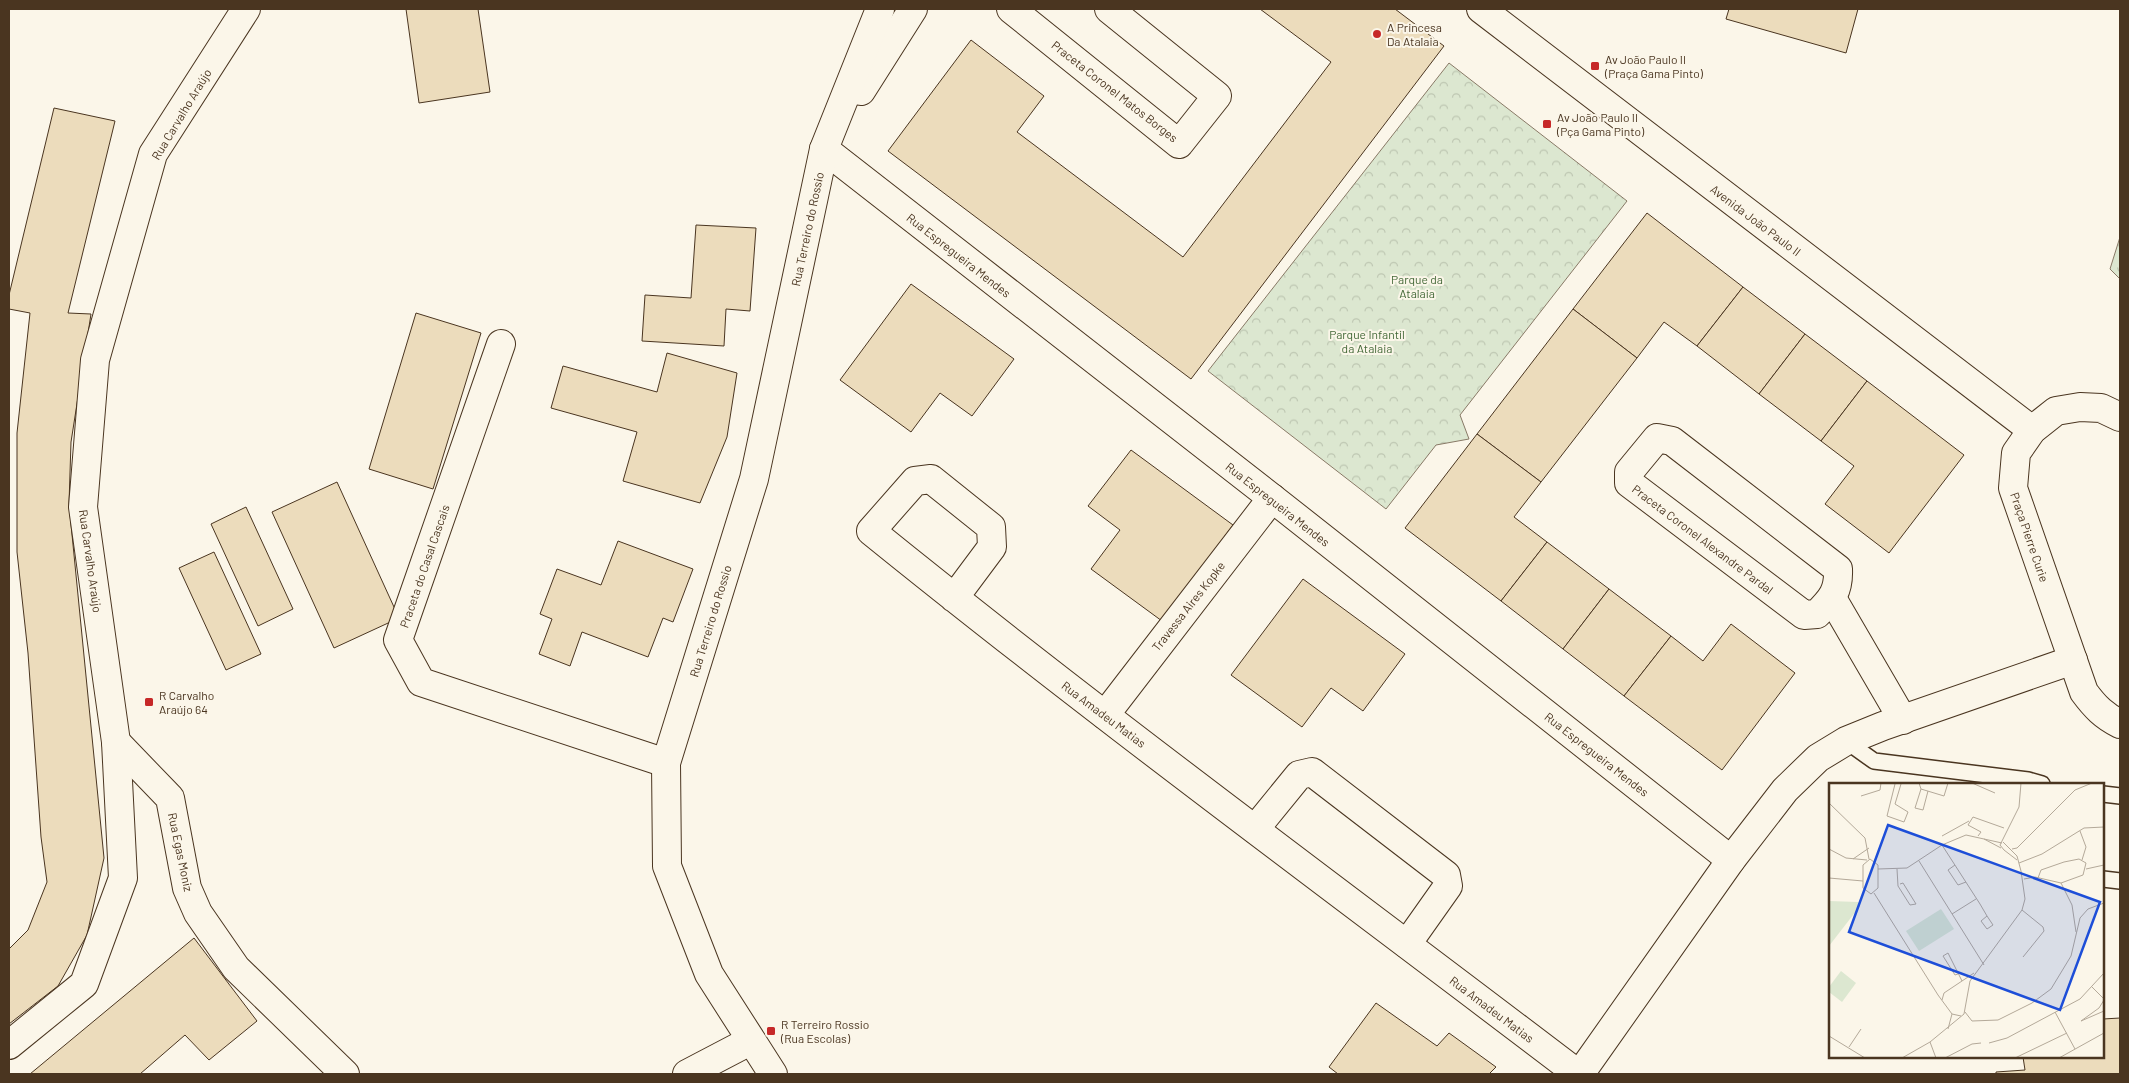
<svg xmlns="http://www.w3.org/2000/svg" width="2129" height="1083" font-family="Barlow,sans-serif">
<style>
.grass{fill:url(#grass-tufts);stroke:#887966}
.forest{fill:url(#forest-crowns);stroke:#887966}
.building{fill:#ecdcbc;stroke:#4a3520}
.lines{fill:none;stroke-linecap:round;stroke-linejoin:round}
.service-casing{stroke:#4a3520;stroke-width:18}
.minor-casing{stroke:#4a3520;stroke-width:30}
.service{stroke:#fbf6e9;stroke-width:15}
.minor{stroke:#fbf6e9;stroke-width:28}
.poi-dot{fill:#c62828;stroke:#fbf6e9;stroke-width:2}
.labels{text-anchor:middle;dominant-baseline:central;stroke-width:4;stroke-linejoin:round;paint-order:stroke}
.poi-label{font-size:12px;fill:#4a3520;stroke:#fbf6e9;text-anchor:start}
.street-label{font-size:12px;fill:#4a3520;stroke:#fbf6e9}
.park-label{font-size:12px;fill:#436837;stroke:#fbf6e9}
.inset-road{fill:none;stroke:#b4a999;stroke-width:1}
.view{fill:#1d4ed8;fill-opacity:0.15;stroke:#1d4ed8;stroke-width:2.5}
.inset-edge{fill:none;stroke:#4a3520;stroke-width:2.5}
</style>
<defs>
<pattern id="grass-tufts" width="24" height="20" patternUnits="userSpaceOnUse" patternTransform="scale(1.25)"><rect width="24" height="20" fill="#dce7d0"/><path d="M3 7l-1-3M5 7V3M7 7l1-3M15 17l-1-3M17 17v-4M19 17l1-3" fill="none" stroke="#bec7b2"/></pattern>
<pattern id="forest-crowns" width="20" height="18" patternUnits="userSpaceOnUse" patternTransform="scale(1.25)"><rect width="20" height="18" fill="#dce7d0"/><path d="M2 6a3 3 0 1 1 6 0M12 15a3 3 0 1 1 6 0" fill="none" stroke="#bec7b2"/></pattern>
</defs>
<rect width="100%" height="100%" fill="#fbf6e9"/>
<polygon class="grass" points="2120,237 2120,279 2110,269"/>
<polygon class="forest" points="1449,63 1627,201 1460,415 1469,439 1436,445 1386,509 1208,371"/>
<g class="building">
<polygon points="406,9 478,9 490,92 419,103"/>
<polygon points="1260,9 1395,9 1444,46 1191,379 888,151 971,40 1044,96 1017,132 1183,257 1331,62"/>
<polygon points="1729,9 1858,9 1846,53 1726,19"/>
<polygon points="54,108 115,121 68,313 91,314 71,442 69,504 104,858 87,935 58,986 9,1024 9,949 28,930 47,882 41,837 28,653 17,552 17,433 30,313 9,309 9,295"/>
<polygon points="1647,213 1743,287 1697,346 1664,322 1637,358 1573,309"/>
<polygon points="696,225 756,228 750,311 726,309 724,346 642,341 645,295 691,298"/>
<polygon points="911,284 1014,359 972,416 940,393 911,432 840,380"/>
<polygon points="1743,287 1805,334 1759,394 1697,346"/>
<polygon points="1573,309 1637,358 1541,482 1477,434"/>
<polygon points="416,313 481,333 433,489 369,469"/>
<polygon points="1805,334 1867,381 1821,441 1759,394"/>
<polygon points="667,353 737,373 727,437 700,503 623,481 637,432 551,408 563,366 657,392"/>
<polygon points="1867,381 1964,455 1889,553 1825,504 1854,466 1821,441"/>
<polygon points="1477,434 1541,482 1514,517 1547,542 1501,601 1405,528"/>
<polygon points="1131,450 1233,525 1162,621 1091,569 1120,530 1088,506"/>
<polygon points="337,482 399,618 334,648 272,512"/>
<polygon points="246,507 293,609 258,626 211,524"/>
<polygon points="618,541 693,569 673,622 663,618 648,657 582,632 570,666 539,654 552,619 540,614 557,569 601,585"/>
<polygon points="1547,542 1609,589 1563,649 1501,601"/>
<polygon points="214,552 261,654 226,670 179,568"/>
<polygon points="1303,579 1405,654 1363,711 1331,688 1302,727 1231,675"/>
<polygon points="1609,589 1671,636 1624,696 1563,649"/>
<polygon points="1731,624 1795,673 1722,770 1624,696 1671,636 1703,661"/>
<polygon points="194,938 257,1021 209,1060 185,1035 140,1074 30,1074"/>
<polygon points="1376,1003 1437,1046 1449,1033 1496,1067 1489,1074 1338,1074 1329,1067"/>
<polygon points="2120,1018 2120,1074 1996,1074 1996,1072 2025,1070 2023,1057 2103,1057 2103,1019"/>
</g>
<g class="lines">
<g class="service-casing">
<g id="service">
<polyline points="1846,741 1874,761 2028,780 2042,784"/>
<polyline points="2103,794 2120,796"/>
<polyline points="2103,879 2120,881"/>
</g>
</g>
<g class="minor-casing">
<g id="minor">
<polyline points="1011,9 1179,144 1217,96 1109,9"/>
<polyline points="1481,9 2032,430"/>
<polyline points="861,91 913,9"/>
<polyline points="824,149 1272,498 1731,860"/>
<polyline points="501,344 398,640 421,682 666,763"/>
<path d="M2120,417L2101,408L2080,407L2056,411L2032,430L2016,453L2013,488L2084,692C2095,707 2104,716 2120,724"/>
<path d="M1657,438L1672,441L1838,569C1839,591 1832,599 1817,614L1804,615L1629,483V472Z"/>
<path d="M954,598L992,547L991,527L931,479L915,481L871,531C1102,718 1342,894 1578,1074"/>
<polyline points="1832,598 1903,720"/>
<polyline points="1105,715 1272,498"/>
<polyline points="116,742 170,798 187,888 198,913 236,968 345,1074"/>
<polyline points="1255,829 1299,775 1312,772 1446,875 1448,886 1407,944"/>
<polyline points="9,1045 84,984 123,878 116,742 83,507 95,360 153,154 246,9"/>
<polyline points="687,1074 750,1041"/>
<polyline points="773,1074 709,974 667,866 666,763 754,479 824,149 880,9"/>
<polyline points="1580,1074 1731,860 1785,790 1818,758 1846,741 1883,726 2073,660"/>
</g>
</g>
<use href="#service" class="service"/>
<use href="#minor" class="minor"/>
</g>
<g class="poi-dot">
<circle cx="1377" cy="34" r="5"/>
<rect x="1590" y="61" width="10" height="10" rx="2.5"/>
<rect x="1542" y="119" width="10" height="10" rx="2.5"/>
<rect x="144" y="697" width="10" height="10" rx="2.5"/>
<rect x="766" y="1026" width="10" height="10" rx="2.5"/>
</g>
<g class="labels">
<g class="poi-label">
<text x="1387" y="27">A Princesa<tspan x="1387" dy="14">Da Atalaia</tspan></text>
<text x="1605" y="59">Av João Paulo II<tspan x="1605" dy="14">(Praça Gama Pinto)</tspan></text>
<text x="1557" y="117">Av João Paulo II<tspan x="1557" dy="14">(Pça Gama Pinto)</tspan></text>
<text x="159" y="695">R Carvalho<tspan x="159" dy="14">Araújo 64</tspan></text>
<text x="781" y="1024">R Terreiro Rossio<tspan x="781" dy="14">(Rua Escolas)</tspan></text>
</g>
<g class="street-label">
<text transform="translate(1115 91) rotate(38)">Praceta Coronel Matos Borges</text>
<text transform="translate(181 114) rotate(-59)">Rua Carvalho Araújo</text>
<text transform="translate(1756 220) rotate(37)">Avenida João Paulo II</text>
<text transform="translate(807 229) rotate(-78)">Rua Terreiro do Rossio</text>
<text transform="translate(959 255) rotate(38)">Rua Espregueira Mendes</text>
<text transform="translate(1278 504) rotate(38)">Rua Espregueira Mendes</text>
<text transform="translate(2030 537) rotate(71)">Praça Pierre Curie</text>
<text transform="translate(1703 539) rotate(37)">Praceta Coronel Alexandre Pardal</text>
<text transform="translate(91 561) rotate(82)">Rua Carvalho Araújo</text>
<text transform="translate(424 566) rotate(-71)">Praceta do Casal Cascais</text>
<text transform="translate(1188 606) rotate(-52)">Travessa Aires Kopke</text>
<text transform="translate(710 621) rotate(-73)">Rua Terreiro do Rossio</text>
<text transform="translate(1104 714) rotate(37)">Rua Amadeu Matias</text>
<text transform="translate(1597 754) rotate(38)">Rua Espregueira Mendes</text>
<text transform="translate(181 852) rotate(78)">Rua Egas Moniz</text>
<text transform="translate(1492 1009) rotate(37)">Rua Amadeu Matias</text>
</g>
<g class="park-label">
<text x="1417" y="279">Parque da<tspan x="1417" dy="14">Atalaia</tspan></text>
<text x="1367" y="334">Parque Infantil<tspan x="1367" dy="14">da Atalaia</tspan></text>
</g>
</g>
<g transform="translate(1829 783)">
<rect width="275" height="275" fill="#fbf6e9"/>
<path d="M0,118L29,119L31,123L0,163Z" fill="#dce7d0"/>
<path d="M112,126L125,146L90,168L77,148Z" fill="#dce7d0"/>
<path d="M12,188L27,200L13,219L0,209V204Z" fill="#dce7d0"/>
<path class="inset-road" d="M59,0H91M90,0L92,6L115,13L119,0M143,0L166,10M66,1L58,33L75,39L79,29L66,21L72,1M92,6L86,25L94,27L99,8M32,13L51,7L52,0M0,20L36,55L40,76M251,48L257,64L253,77M113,53L140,38M149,53L152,49L139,42L144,34L175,45M155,56L172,65M113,62L151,121L158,133L164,142L158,146L152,138L158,133M0,66L17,75L38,77M183,66L188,65L246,7L263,0M175,67L171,62L190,24L192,0M175,67L188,77M24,76L40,65M41,76L49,82V105L42,111L34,105V82ZM90,78L155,182M190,80L213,71L255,45L275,44M126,82L119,87L129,102L137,99M49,86L78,85L113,62L137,52L173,60M68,86L69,103L81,122L87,121L74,100L71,101M257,86L275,82M0,95L34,98M195,96L206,94L232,100L254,92L257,80L250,76L235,79L212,87L209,95M232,100L243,122L247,149M45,110L109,212L123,231L132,233M193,127L214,144L215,148L194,174M123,131L147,116M129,191L126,192L114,173L119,170L133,198M263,204L275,216M113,217L115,210L145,190M275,217L270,225L252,238L275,228M136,229L143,238L169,237L203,220L222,206L242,173L251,135L259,126L275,120M226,229L246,266M119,246L123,231M0,253L36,275M101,259L107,275M160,260L178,255L251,216L275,190M20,264L32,246M73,275L101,259L135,231L141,198L193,127L196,116L192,88L188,73L174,59M116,275L143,261L152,260M186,275L238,250M230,275L275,250"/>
<path class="view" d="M59,42L271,119L231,227L20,149Z"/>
<rect width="275" height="275" class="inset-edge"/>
</g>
<rect width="2129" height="1083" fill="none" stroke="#4a3520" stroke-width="20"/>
</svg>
